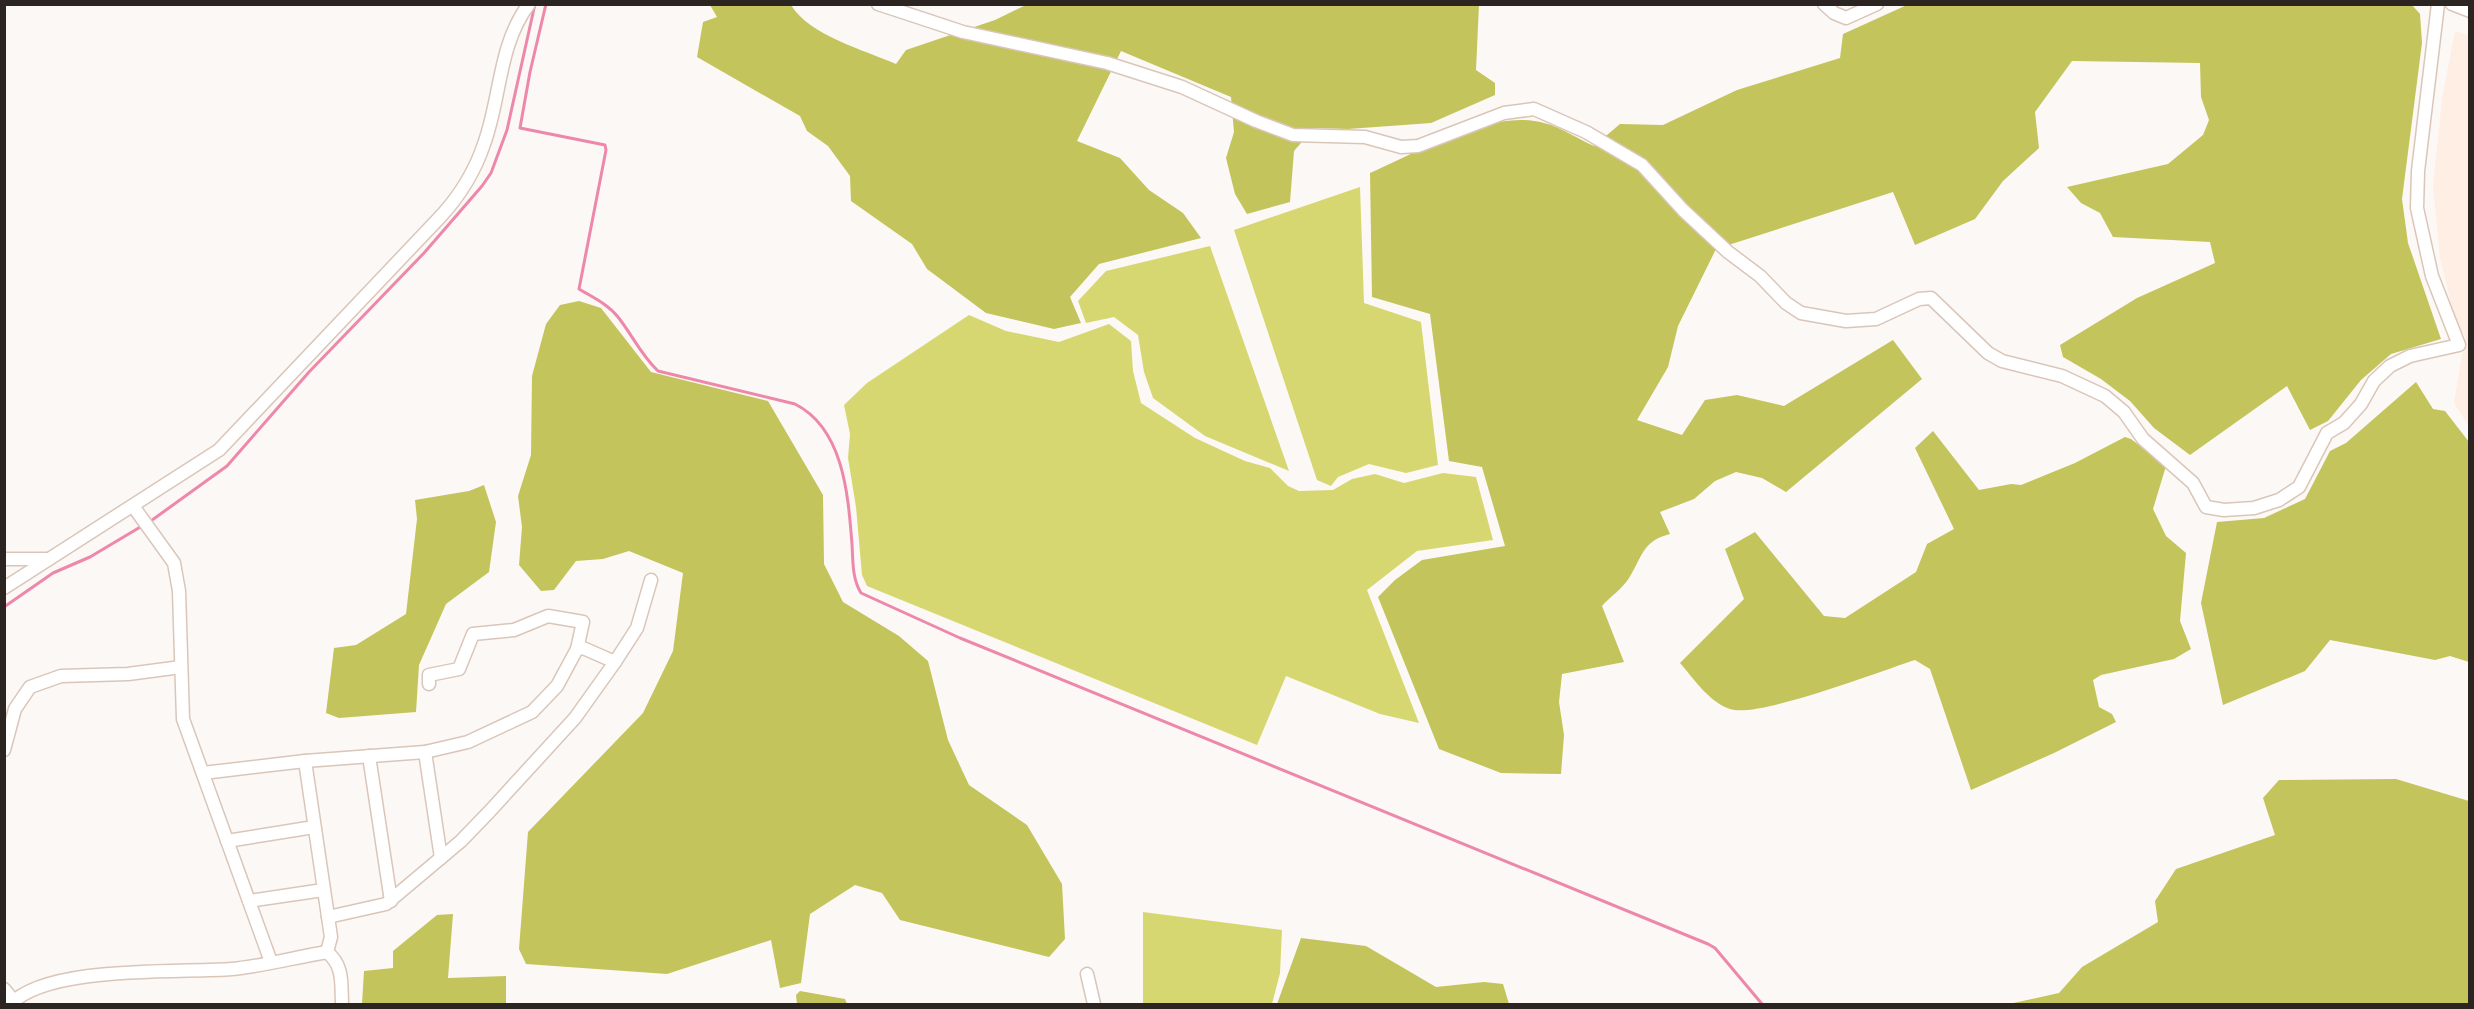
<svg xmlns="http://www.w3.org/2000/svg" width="2474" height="1009" font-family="Manrope,sans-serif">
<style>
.built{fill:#ffeee4}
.green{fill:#d6d771}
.forest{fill:#c3c45b}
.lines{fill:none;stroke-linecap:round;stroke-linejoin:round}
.stream{stroke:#ed88ab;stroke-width:3}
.minor-casing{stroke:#dac6b9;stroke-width:15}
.minor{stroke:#fff;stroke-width:12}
</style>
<rect width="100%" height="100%" fill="#fcf8f6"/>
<polygon class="built" points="2455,31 2470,36 2469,426 2454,403 2465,337 2455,320 2440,258 2433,187 2442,99"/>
<g class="green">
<polygon points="1360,187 1364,303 1421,322 1438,465 1406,473 1369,464 1338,477 1331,486 1317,480 1234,230"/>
<polygon points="1210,246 1289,471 1205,436 1153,398 1144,372 1138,335 1114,317 1086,323 1078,301 1106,271"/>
<polygon points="969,315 1006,331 1059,342 1109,324 1131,341 1133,371 1141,403 1195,438 1245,461 1270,468 1288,486 1299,491 1333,490 1352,479 1375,474 1404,483 1443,473 1476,477 1493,540 1417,551 1367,590 1419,723 1380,714 1286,676 1257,745 867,586 862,575 856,507 848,458 850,434 844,405 867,383"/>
<polygon points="1143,912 1282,930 1280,973 1272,1004 1143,1004"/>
</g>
<g class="forest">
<path d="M1479,4L1476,70L1495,83V95L1431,123L1348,129L1314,128L1294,151L1290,202L1247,214L1235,194L1226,158L1234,132L1231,97L1121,51L1077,141L1120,158L1149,190L1183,213L1201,238L1099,264L1070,297L1081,323L1054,329L986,313L927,269L912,244L851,201L850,176L828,146L807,131L800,116L697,57L703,22L717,17L710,5H791C809,35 864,50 896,64L906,50L995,20L1026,5Z"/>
<path d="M1907,5H2412L2420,14L2422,43L2402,199L2408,243L2441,339L2391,354L2361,380L2328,421L2310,430L2287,386L2190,455L2154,428L2130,401L2101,379L2063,357L2060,345L2137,298L2215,263L2210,242L2113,237L2100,213L2081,203L2067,187L2168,164L2203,135L2209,120L2201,97L2200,63L2072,61L2035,112L2039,148L2003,181L1975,219L1915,245L1893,192L1716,249L1678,326L1668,367L1637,420L1682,435L1705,400L1737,395L1784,406L1893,340L1922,379L1786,492L1762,478L1736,472L1715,481L1694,499L1660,512L1670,534C1642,541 1643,556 1629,578C1623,588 1610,597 1602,606L1624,662L1562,674L1559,702L1564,735L1561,774L1501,773L1439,749L1378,597L1395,580L1422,560L1505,546L1482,467L1449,461L1430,314L1372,297L1370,173C1418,152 1491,108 1544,123C1561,127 1578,139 1594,146L1620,124L1663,125L1737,90L1840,58L1843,34Z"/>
<polygon points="579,301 601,308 651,372 768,401 823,495 824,564 843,602 899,636 928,661 948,740 969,785 1027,825 1062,884 1065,939 1049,957 900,920 882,893 855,885 810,914 801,983 780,988 771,940 667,974 526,964 519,949 528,832 643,713 673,651 683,573 629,551 603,559 576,561 554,590 541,591 519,565 522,527 518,496 531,455 532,376 546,324 560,305"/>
<polygon points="2416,382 2433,409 2445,411 2469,442 2469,662 2450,656 2435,660 2330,640 2305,671 2223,705 2201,603 2217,522 2264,518 2305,499 2330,451 2346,443"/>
<path d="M1933,431L1979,490L2011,484L2021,485L2075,463L2125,437L2131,439L2166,466L2153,509L2166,536L2186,553L2180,621L2191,649L2174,659L2101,675L2093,680L2099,707L2112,714L2116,722L2054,753L1971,790L1930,669L1915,660C1881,671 1756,719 1730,709C1709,702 1694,679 1680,663L1744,599L1725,549L1755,532L1824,616L1845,618L1916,572L1927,544L1954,529L1915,448Z"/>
<polygon points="484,485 496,522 489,572 446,604 419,665 416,712 339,718 326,713 334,648 356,645 406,614 417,519 415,500 469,491"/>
<polygon points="2396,779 2469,801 2469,1004 2009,1004 2059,993 2082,967 2158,922 2155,901 2176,869 2275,835 2263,798 2279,780"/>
<polygon points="453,914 448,978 506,976 506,1004 362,1004 364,971 393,968 393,951 437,915"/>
<polygon points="1301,938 1366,946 1436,987 1484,982 1503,984 1509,1004 1277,1004"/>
<polygon points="800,991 845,999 847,1004 797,1004 796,995"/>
</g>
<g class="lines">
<g class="stream">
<path d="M546,4L530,72L520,128L605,145L606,150L579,289C592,297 608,304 618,317C633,336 641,355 658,371L795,404C844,429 848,495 852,544C853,560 852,579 861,593L960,638L1708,944L1715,948L1762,1004"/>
<polyline points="148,523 227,466 309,372 424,253 482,186 491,173 507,130 535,4"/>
<polyline points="4,607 53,573 90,557 142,526"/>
</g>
<g class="minor-casing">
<g id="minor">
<polyline points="878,4 963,32 1107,63 1182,87 1256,121 1293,135 1365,137 1401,147 1418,146 1504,113 1534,109 1586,132 1642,165 1683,210 1728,252 1760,276 1786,303 1801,313 1846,321 1876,319 1919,299 1931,298 1988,353 2002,361 2062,376 2105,396 2124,412 2143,439 2193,483 2206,507 2224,510 2254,508 2279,500 2299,487 2327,433 2344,423 2361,404 2374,381 2390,366 2410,356 2459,345 2432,276 2417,208 2418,171 2438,4"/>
<polyline points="1824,4 1834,13 1846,18 1877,4"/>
<polyline points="2452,4 2470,11"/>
<polyline points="133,506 174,563 179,591 183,719 271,962"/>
<polyline points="4,559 49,559"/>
<path d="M4,588L219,450L442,215C460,195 475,171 484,144C501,98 498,45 529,4"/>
<polyline points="429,684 429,675 459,669 473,634 514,630 548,616 583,622 577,649"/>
<polyline points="4,750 15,709 30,687 61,676 128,674 181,667"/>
<polyline points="425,752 441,858"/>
<polyline points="369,756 391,901"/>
<polyline points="305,761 331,937 327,952"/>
<polyline points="203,773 305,761 425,752 468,742 532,712 557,686 577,649 583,648 615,662"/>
<polyline points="227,841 314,827"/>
<polyline points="249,901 323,890"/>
<polyline points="328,917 386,904 461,841 489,812 575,718 615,662 637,628 651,580"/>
<path d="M327,952C344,966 341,983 342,1004"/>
<polyline points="1087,974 1094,1004"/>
<polyline points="4,989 14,1001"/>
<path d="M11,1004C48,965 179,973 232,969C264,966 296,957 327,952"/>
</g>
</g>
<use href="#minor" class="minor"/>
</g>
<rect width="2474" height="1009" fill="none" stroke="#2c2420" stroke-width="12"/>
</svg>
